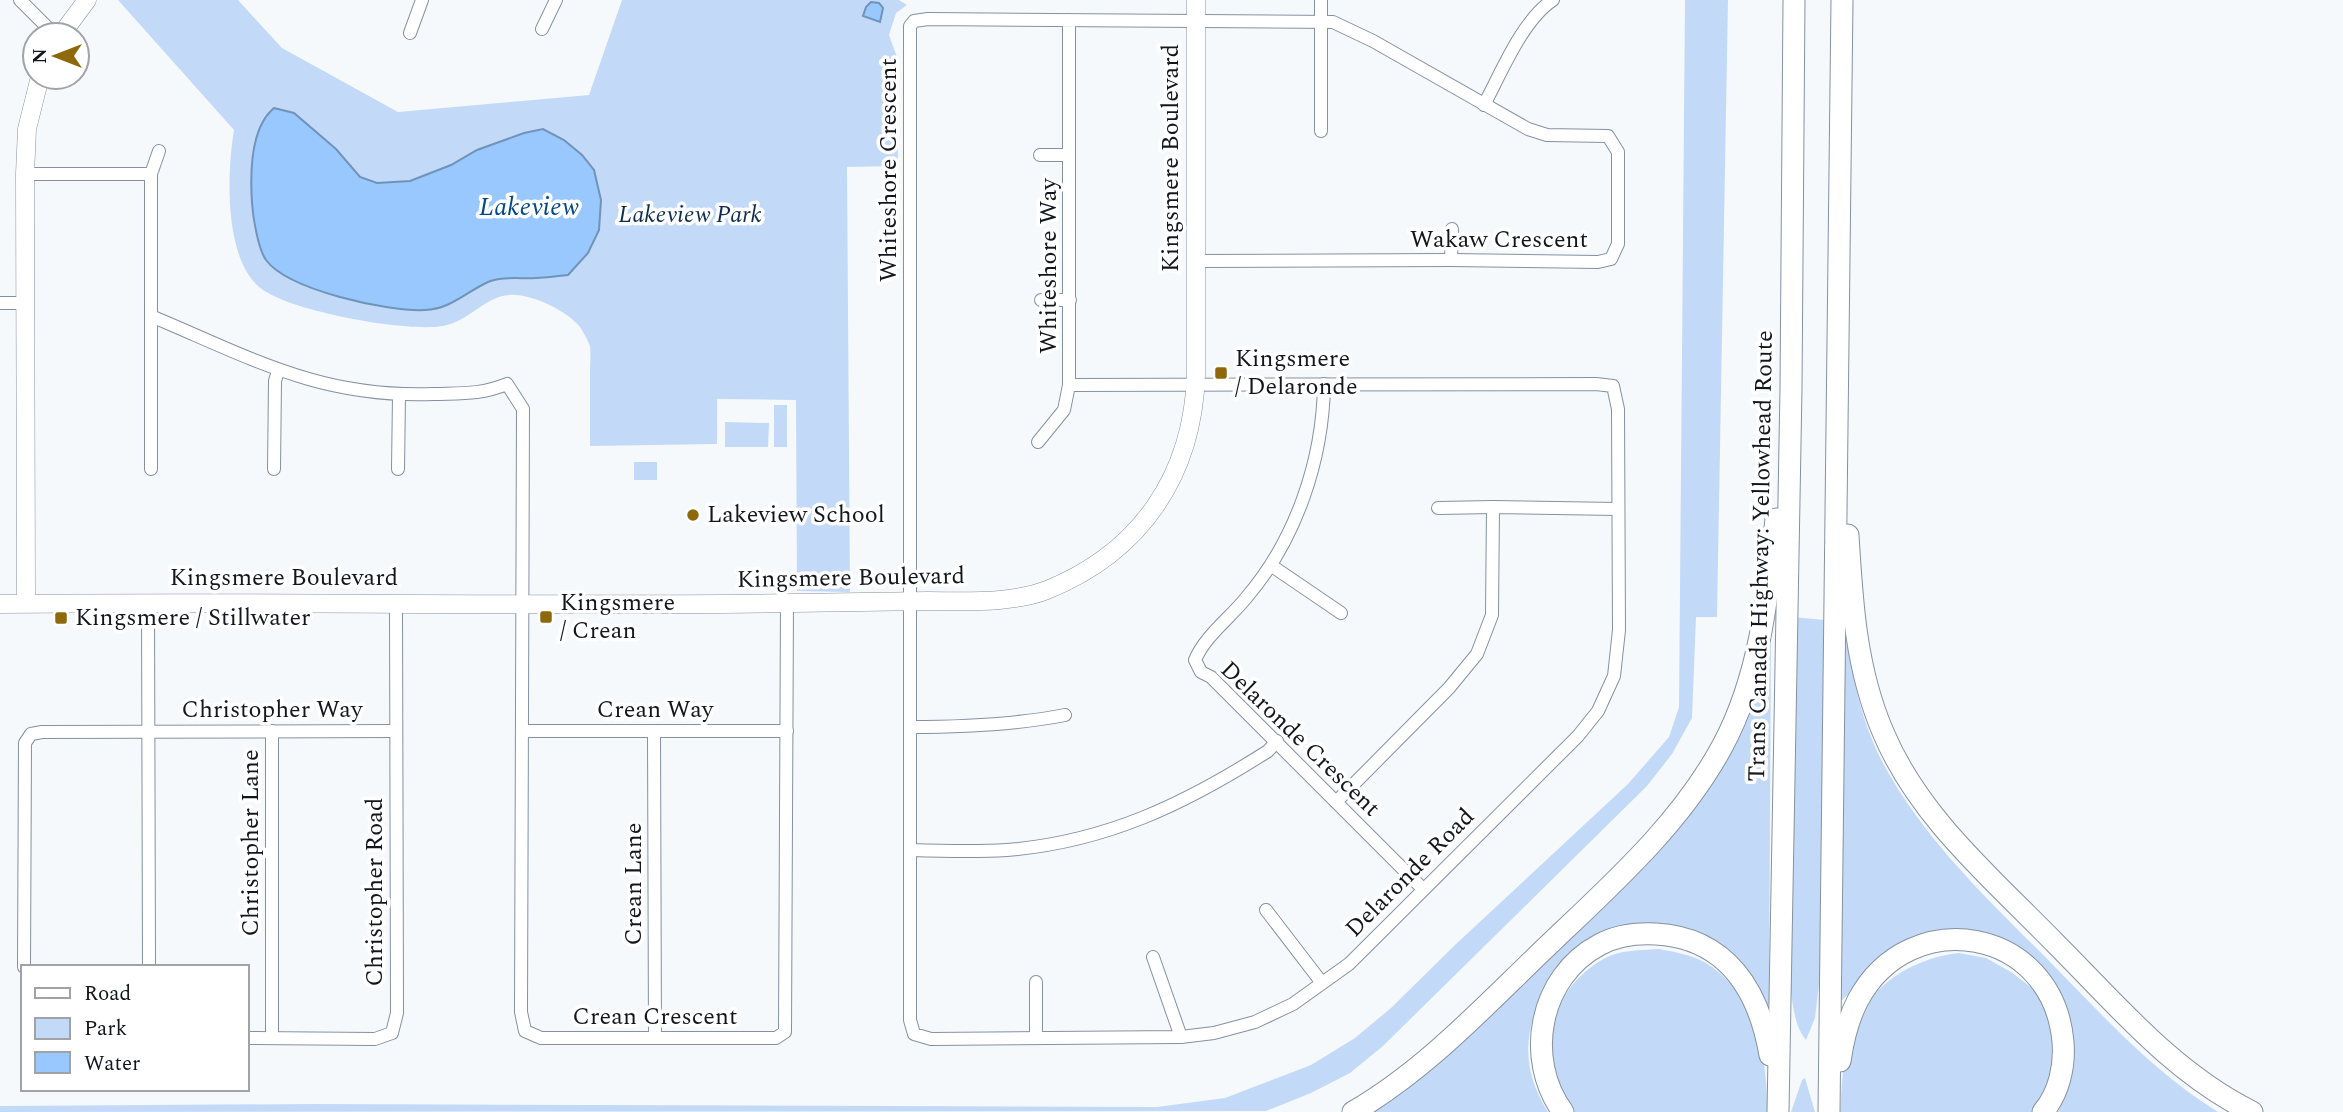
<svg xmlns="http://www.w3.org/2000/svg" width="2343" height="1112" font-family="Spectral,serif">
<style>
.green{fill:#c2daf7}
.water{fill:#99c8fe;stroke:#7093ba;stroke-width:2}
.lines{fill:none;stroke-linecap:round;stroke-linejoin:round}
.street-casing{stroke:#8591a0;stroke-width:14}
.secondary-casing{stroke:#8591a0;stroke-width:19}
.highway-casing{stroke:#8591a0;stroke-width:23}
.street{stroke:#fff;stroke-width:12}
.secondary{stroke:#fff;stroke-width:18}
.highway{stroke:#fff;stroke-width:21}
.poi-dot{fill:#8d690b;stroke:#fff;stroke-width:2.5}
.labels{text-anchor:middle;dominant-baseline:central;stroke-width:7;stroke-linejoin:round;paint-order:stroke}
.street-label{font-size:24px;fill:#12171d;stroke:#fff}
.park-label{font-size:24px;font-style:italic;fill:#0e2e50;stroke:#fff}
.poi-label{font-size:24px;fill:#12171d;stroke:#fff;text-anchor:start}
.water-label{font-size:26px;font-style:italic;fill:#034888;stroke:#fff}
</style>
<rect width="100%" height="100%" fill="#f6f9fc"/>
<g class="green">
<path d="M118,0H238L282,48L398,112L589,95L622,0H899L907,5L896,13L889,35L897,57L898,166L847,167L850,592L797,591L796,400L717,399V444L590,446C590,422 590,397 590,372C590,364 591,353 590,346C588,341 583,331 580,327C565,309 522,288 499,297C479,304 465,322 443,326C420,330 372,323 348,318C324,313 284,304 263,290C223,262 227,172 234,130Z"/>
<polygon points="1685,0 1728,0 1717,617 1696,617 1692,718 1672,754 1647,786 1383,1046 1350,1073 1311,1093 1266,1111 0,1112 0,1106 314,1104 1157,1107 1225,1098 1311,1065 1355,1038 1391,1008 1456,944 1628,784 1669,737 1679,707"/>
<rect x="774" y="405" width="13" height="42"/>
<polygon points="725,422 769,423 768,447 725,447"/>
<rect x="634" y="462" width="23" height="18"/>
<path d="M1793,617L1825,620L1820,976L1815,1018L1806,1040C1794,1026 1793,1004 1790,986Z"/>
<path d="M1771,626L1769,1004H1765L1696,934C1667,938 1639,942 1610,947C1599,948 1584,948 1573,952C1562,956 1551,974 1546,985C1524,1031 1520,1067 1548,1112H1370L1673,829Z"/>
<path d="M1847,633C1852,678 1862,724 1884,765C1927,844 1993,904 2055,967C2106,1019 2156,1074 2218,1112H2058C2074,1081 2083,1027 2059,996C2046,979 2016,956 1999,941L1886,958L1838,1004L1843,695Z"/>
<path d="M1659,949C1675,952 1692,955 1706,963C1756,993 1768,1059 1767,1112H1571C1565,1102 1555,1090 1552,1080C1550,1069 1547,1036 1550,1026C1558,997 1584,966 1612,955C1627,950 1643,950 1659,949Z"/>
<path d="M1959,953L1986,958L2011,972L2032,988L2047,1008L2054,1032L2053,1081L2035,1112H1840C1842,1087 1842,1061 1850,1037C1865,988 1911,958 1959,953Z"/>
<polygon points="1805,1078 1815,1112 1791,1112 1802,1080"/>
</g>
<g class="water">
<polygon points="871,2 879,3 883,8 880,22 863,16 866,7"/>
<path d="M274,108L294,113L336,149L360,177L377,183L410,181L451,165L477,150L524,133L543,129L564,140L582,155L594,170L601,200L599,230L588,253L568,275C557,276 546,278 536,278C521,279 502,276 488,282C466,292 451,309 425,310C388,312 288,290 266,260C258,249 253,217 252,203C250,173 250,128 274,108Z"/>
</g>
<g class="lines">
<g class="street-casing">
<g id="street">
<polyline points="20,0 55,35"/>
<polyline points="1069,20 1069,385 1596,384 1613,386 1618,409 1619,630 1614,676 1598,711 1578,736 1349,964 1293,1004 1255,1022 1214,1033 1181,1037 931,1039 914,1034 910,1020 910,26 914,21 928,19 1333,22 1373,41 1528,129 1547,135 1608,136 1618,152 1618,244 1611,259 1598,262 1451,260 1196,261"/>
<polyline points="542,29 556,0"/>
<polyline points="410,33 422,0"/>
<path d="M1484,105C1501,73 1523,19 1553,0"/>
<polyline points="1321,131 1321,0"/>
<polyline points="1040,155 1069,155"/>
<path d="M25,174H151V316C251,358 320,398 433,394C461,393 480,395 507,384L523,409L521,1012L525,1031L541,1038H776L785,1032L787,603"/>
<polyline points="151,174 159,151"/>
<polyline points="1451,260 1452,229"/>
<polyline points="1041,300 1070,300"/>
<polyline points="0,303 24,303"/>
<path d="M1324,384C1323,460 1296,540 1246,598C1230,618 1205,636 1195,660L1201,672L1211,677L1423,889"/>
<polyline points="1038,442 1064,410 1069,385"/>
<polyline points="151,469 151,316"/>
<polyline points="274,469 275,381 278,371"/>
<polyline points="398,469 399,395"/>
<polyline points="1438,508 1493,507"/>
<polyline points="1272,566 1341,613"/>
<polyline points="148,603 149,967"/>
<path d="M910,727C963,727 1014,725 1065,715"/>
<polyline points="522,731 787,731"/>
<polyline points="654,731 655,1037"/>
<polyline points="1336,802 1449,688 1477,654 1492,615 1493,507 1617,509"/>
<path d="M911,850C942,851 975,852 1007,850C1106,842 1185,804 1268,751L1277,741"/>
<polyline points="1266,910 1322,983"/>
<polyline points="1153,957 1181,1037"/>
<polyline points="24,967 25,743 31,734 42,732 395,731"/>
<polyline points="1036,982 1036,1038"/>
<polyline points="247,1038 375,1039 392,1033 397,1013 396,603"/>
<polyline points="272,1038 272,731"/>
</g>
</g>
<g class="secondary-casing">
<g id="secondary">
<polyline points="61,35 87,0"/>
<polyline points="26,603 25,174 27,129 40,77"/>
<path d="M0,604C265,601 530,607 794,603C839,602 883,602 928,601C967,601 1010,604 1047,590C1141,552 1193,475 1196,374V0"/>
</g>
</g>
<g class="highway-casing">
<g id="highway">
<path d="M1848,535C1852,603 1856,669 1883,732C1919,818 1993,879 2056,944C2117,1005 2173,1073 2252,1112"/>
<path d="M1840,1061C1843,1040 1848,1019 1858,1000C1910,903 2053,927 2063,1042C2065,1066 2059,1093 2043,1112"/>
<path d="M1353,1112C1422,1072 1478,1013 1535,958C1602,893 1678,829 1723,745C1760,676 1768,595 1776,519"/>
<path d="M1563,1112C1524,1059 1539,977 1599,945C1617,935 1636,933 1656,934C1727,938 1759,991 1770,1055"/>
<polyline points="1778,1112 1791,388 1794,0"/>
<polyline points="1829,1112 1842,0"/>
</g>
</g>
<use href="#street" class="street"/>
<use href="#secondary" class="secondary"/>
<use href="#highway" class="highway"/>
</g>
<g class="poi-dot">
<rect x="1214" y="366" width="14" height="14" rx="3.5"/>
<circle cx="693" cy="515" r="7"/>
<rect x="539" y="610" width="14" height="14" rx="3.5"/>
<rect x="54" y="611" width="14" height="14" rx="3.5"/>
</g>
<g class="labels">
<g class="street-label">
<text transform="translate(1171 158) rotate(-90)">Kingsmere Boulevard</text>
<text transform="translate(889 170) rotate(-90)">Whiteshore Crescent</text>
<text x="1499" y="240">Wakaw Crescent</text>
<text transform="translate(1049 266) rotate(-90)">Whiteshore Way</text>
<text transform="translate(1761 556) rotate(-89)">Trans Canada Highway: Yellowhead Route</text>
<text x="284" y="578">Kingsmere Boulevard</text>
<text transform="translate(851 578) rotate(-1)">Kingsmere Boulevard</text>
<text x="272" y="710">Christopher Way</text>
<text x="655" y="710">Crean Way</text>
<text transform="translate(1300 739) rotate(44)">Delaronde Crescent</text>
<text transform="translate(251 843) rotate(-90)">Christopher Lane</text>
<text transform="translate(1410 873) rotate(-45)">Delaronde Road</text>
<text transform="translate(634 884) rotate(-90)">Crean Lane</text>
<text transform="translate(375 892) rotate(-90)">Christopher Road</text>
<text x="655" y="1017">Crean Crescent</text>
</g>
<g class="park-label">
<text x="690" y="215">Lakeview Park</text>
</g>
<g class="poi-label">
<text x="1235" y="359">Kingsmere<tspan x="1235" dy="28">/ Delaronde</tspan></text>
<text x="707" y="515">Lakeview School</text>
<text x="560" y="603">Kingsmere<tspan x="560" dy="28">/ Crean</tspan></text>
<text x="75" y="618">Kingsmere / Stillwater</text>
</g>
<g class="water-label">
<text x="529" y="207">Lakeview</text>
</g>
</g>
<rect x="21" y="965" width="228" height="126" fill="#ffffff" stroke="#a0a2a5" stroke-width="2"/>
<rect x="35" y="988" width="35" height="10" fill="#ffffff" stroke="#a0a2a5" stroke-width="2"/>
<text x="84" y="1000" font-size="21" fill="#12171d">Road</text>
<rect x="35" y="1018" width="35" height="21" fill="#c2daf7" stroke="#a0a2a5" stroke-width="2"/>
<text x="84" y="1035" font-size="21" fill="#12171d">Park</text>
<rect x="35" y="1052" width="35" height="21" fill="#99c8fe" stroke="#a0a2a5" stroke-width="2"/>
<text x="84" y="1070" font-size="21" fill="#12171d">Water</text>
<g transform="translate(56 56) rotate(270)"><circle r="33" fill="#ffffff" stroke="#a0a2a5" stroke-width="2"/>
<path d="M0-5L12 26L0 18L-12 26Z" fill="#8d690b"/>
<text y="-10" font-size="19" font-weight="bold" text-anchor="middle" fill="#12171d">N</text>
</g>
</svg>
